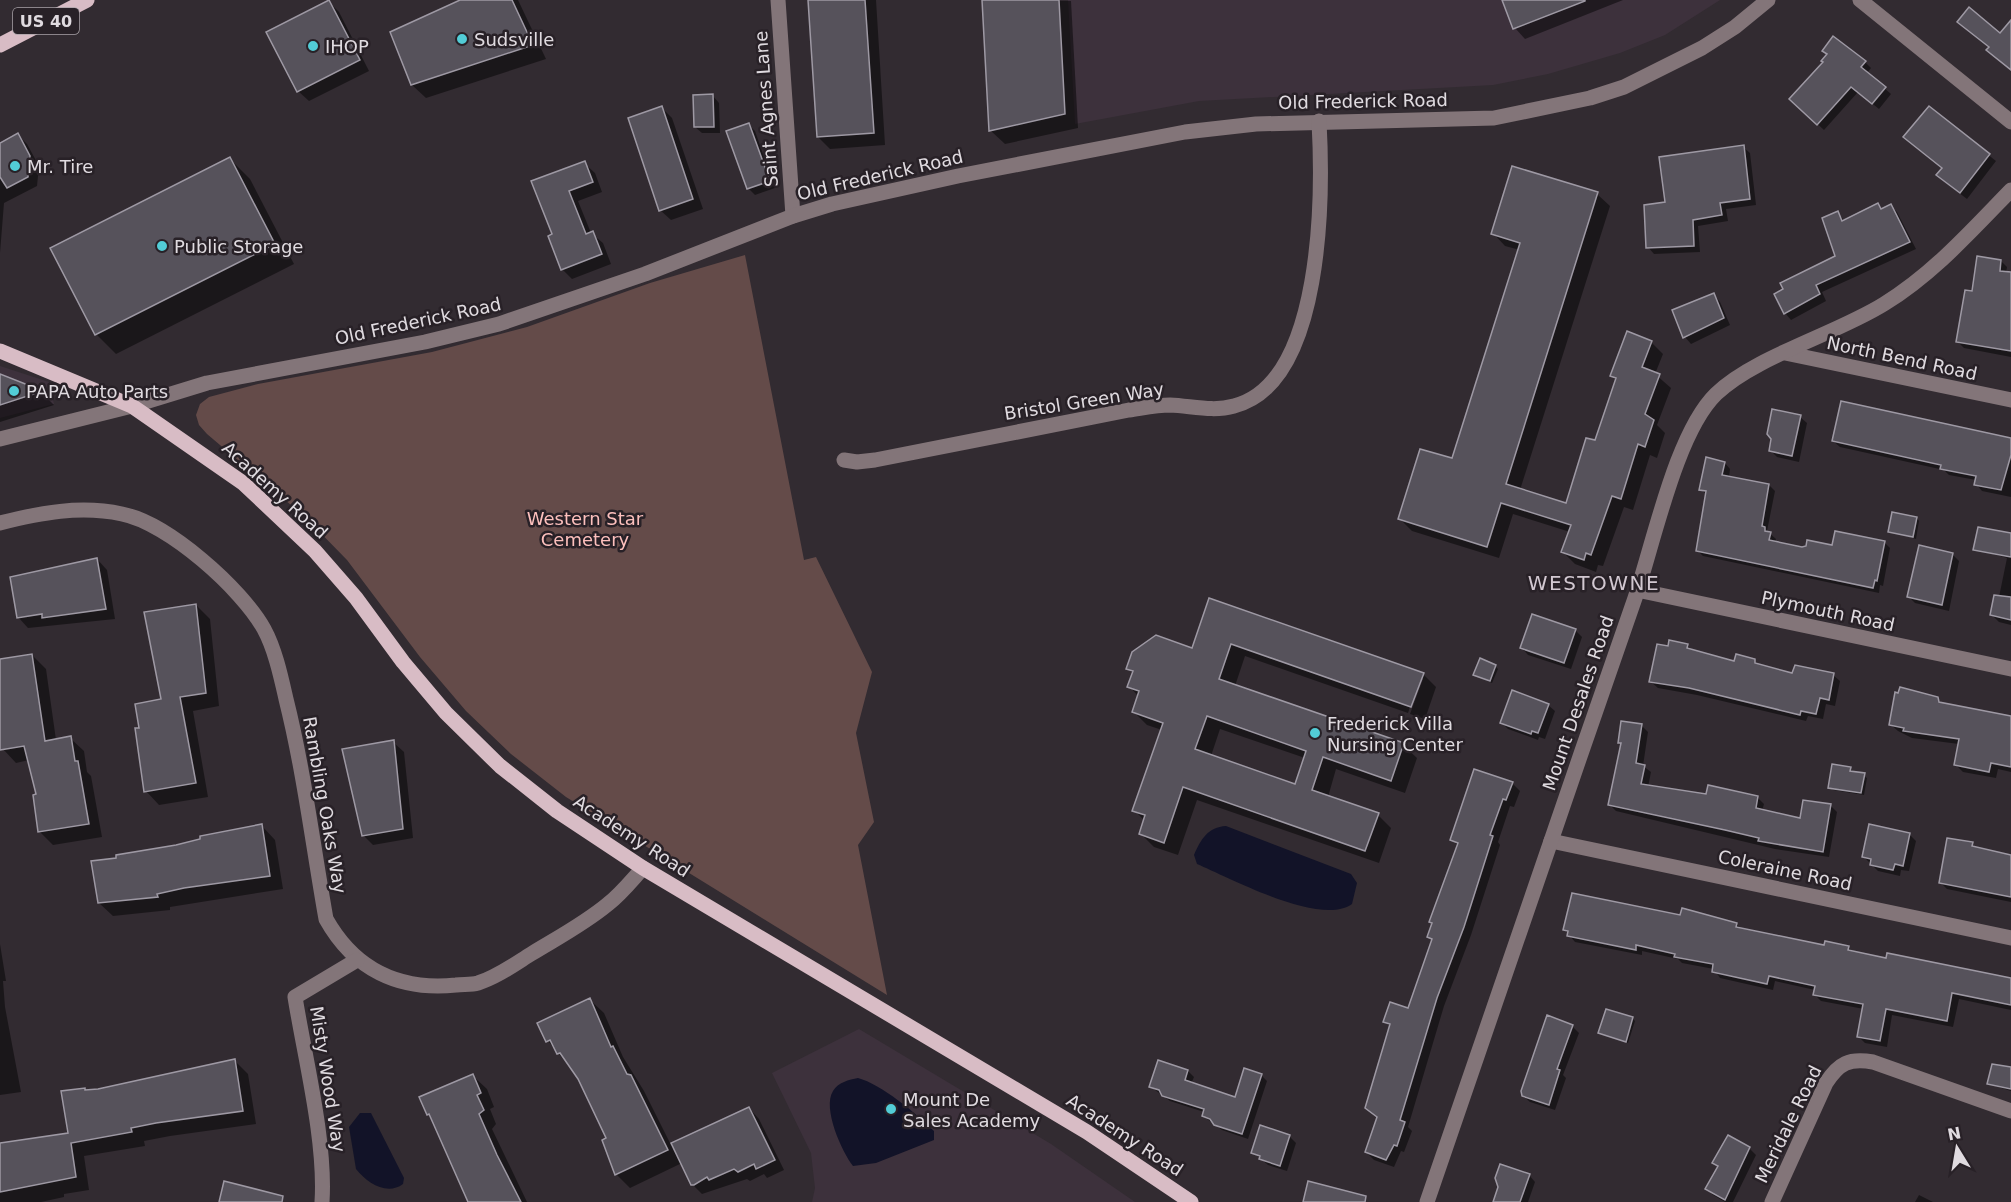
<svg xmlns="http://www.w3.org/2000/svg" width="2011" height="1202" font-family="'DejaVu Sans',sans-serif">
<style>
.built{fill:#3d313c}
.green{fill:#644b49}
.water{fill:#121328}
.shadow{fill:#0007;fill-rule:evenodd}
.building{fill:#56525b;stroke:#9e99a4;stroke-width:1.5;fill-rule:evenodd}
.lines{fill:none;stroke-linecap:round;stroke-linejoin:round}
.minor{stroke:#837579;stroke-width:15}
.major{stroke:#d8bcc5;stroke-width:15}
.poi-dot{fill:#52ccd6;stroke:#282127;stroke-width:2}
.labels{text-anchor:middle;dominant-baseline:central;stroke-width:5;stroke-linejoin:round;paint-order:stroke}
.shield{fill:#282127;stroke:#a9a3a8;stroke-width:1.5}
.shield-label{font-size:16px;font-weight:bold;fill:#e0dbe0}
.poi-label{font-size:18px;fill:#e0dbe0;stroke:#282127;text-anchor:start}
.street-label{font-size:18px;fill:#e0dbe0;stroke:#282127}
.park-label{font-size:18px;fill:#fdc0bd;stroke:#282127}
.neighbourhood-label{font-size:20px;letter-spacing:1.5px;fill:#d2c8d1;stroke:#282127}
</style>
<rect width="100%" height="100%" fill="#322b31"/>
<g class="built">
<polygon points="1068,0 1720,0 1665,35 1620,53 1548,74 1493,85 1199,101 1075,124"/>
<polygon points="0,366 49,382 54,404 0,418"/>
<polygon points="859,1029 1051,1144 1135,1202 812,1202 815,1188 811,1153 772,1073"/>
</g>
<polygon class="green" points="745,255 804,560 816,557 872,672 856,733 874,822 858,845 887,995 566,797 511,754 466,711 420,657 347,560 304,516 207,434 199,425 196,415 200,404 209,397 258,384 432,352 527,327 650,283"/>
<g class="water">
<path d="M1226,826L1351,874L1357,883L1352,904C1321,927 1230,878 1197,864L1194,855C1201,839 1208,827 1226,826Z"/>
<path d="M858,1078C881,1084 917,1114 934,1131V1140L876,1163L853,1166C842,1152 822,1108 833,1091C838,1082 849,1080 858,1078Z"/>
<path d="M360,1113H371L404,1178L403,1184C387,1196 367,1183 356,1169L349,1127Z"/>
</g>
<g class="shadow">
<polygon points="464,0 518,0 546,59 426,98 412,85"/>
<polygon points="809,0 876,0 885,145 830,149 818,137"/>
<polygon points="983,0 1071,1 1078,128 1005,144 991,131"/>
<polygon points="1504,0 1623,0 1525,39 1515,28"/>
<polygon points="329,2 339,12 369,71 309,101 298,91"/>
<polygon points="1865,62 1871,68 1867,73 1891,94 1879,109 1858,92 1824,130 1797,105"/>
<polygon points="713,96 719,103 720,133 702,133 695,127"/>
<polygon points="662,108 672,118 703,209 671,220 660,210"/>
<polygon points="1929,108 1996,161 1967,199 1945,182 1943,169 1905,137"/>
<polygon points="749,125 755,131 775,188 755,195 748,188"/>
<polygon points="18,135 27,144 39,166 37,186 4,203 0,253 0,145"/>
<polygon points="1743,147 1750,153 1756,205 1726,209 1728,221 1698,226 1700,252 1654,254 1648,247 1667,204"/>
<polygon points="230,159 250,179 294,264 116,354 96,334"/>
<polygon points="584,163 595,173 602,192 578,201 591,233 603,243 611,264 572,279 562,269 554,235 533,182"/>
<polygon points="1597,194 1610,206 1520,490 1567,505 1596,442 1616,380 1611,375 1651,342 1663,354 1655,374 1671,388 1657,425 1665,433 1657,458 1650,455 1633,510 1624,507 1603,566 1598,565 1596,572 1575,564 1563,552 1570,532 1513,514 1499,558 1412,531 1400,519 1453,460 1520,250 1505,246 1493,233"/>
<polygon points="1877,205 1882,210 1891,206 1897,212 1916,249 1822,292 1826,301 1791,320 1785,313 1837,256 1837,213 1845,221"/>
<polygon points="2001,261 2007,267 2001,304 2011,305 2011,357 1964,348 1958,342 1973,293"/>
<polygon points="1714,295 1720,302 1730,325 1691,344 1685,337 1674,311"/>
<polygon points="0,375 42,393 54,405 0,422"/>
<polygon points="1800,417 1807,423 1799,462 1777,457 1770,450"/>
<polygon points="2011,439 2011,497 1982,491 1976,484 1976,480 1949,475 1944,470 1840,447 1833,441"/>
<polygon points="1725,463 1730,469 1729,477 1769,485 1775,491 1767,531 1776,539 1775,543 1802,549 1885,543 1890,548 1883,586 1880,585 1879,593 1703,556 1697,550 1707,495 1701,489"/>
<polygon points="1917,518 1919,521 1916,539 1890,531"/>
<polygon points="2011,535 2011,625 1999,622 1992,615 1999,597 2007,558 1975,549"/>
<polygon points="1953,555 1959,561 1949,611 1915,603 1909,597"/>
<polygon points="97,559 107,570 115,619 28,628 18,617"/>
<path d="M1210,600L1423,674L1436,687L1425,719L1410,714L1423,679H1419L1408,713L1245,656L1235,686L1403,745L1417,758L1405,793L1336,769L1328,797L1378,815L1391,828L1379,863L1197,800L1178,855L1154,847L1140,833L1145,821L1134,810L1162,730L1147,725L1134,712L1139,697L1129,686L1133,674L1128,668L1193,650ZM1220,729L1305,758L1295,786L1211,756Z"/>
<polygon points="196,605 210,619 219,706 193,711 208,797 159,805 146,791 141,729 162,700"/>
<polygon points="1575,630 1582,637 1571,669 1528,655 1522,648"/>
<polygon points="1687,645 1693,651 1735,663 1755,661 1760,666 1793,675 1833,675 1840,681 1835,706 1826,704 1823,719 1808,716 1806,721 1697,695 1658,688 1651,682 1669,648"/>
<polygon points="32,655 46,669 56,740 70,738 84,751 87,772 91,776 102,837 53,845 39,831 38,795 29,760 16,763 3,749 0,733 0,661"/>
<polygon points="1495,666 1498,669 1492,683 1475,675"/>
<polygon points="1937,698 1944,705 2011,717 2011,772 1998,769 1996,778 1963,772 1956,765 1959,744 1912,738 1898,731 1890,724"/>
<polygon points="1548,705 1555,711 1545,739 1539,737 1538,740 1508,729 1501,722"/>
<polygon points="1642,726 1648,732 1643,766 1651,772 1648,787 1707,796 1758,798 1764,804 1762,811 1802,820 1830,805 1837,812 1829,857 1775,849 1616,811 1610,805 1622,745 1620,742"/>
<polygon points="393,742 404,752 413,838 373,845 363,835"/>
<polygon points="1850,769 1867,778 1864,795 1833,790 1830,787"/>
<polygon points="1512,783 1520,791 1514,807 1510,806 1498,842 1500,845 1471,935 1444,1006 1408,1127 1412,1131 1404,1152 1401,1151 1394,1167 1374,1160 1366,1152 1378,1118 1366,1107 1391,1027 1385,1021 1409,1010 1433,941 1428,936 1458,846 1452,839"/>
<polygon points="262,826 275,840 283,889 170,907 170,910 113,916 99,903 176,846"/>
<polygon points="1909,834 1916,841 1909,871 1901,870 1900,876 1878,871 1863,856"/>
<polygon points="1972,844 1977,849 2011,856 2011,902 1947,889 1940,882"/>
<polygon points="1681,917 1736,924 1742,929 1825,947 1848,947 1854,953 2011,983 2011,1010 1959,999 1953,1027 1892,1015 1887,1047 1865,1043 1859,1037 1864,1009 1821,1001 1814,994 1815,990 1775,981 1773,990 1720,978 1714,969 1682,963 1678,959 1642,951 1642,955 1575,942 1565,930"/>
<polygon points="0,944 6,981 3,981 5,1007 21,1092 0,1095"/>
<polygon points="590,1000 604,1013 623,1057 644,1091 671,1145 749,1108 759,1119 784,1170 767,1178 764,1174 750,1181 747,1179 702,1194 692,1184 682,1163 630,1188 616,1174 608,1138 579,1078 548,1041"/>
<polygon points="1632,1018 1635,1021 1628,1043 1600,1033"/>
<polygon points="1572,1026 1579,1033 1563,1075 1566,1078 1555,1110 1530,1102 1523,1096"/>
<polygon points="234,1060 248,1074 256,1124 170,1136 144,1141 145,1146 84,1156 89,1190 64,1194 64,1197 41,1202 0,1202 0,1143 69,1134 86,1092"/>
<polygon points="2011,1068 2011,1091 1989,1084"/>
<polygon points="1188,1071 1194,1077 1191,1084 1236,1099 1261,1075 1267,1081 1248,1139 1222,1130 1203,1116 1204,1112 1170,1101 1151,1087"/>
<polygon points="473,1076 487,1089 494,1107 490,1109 496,1124 492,1129 527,1202 471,1202 434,1120 428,1114"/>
<polygon points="1289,1136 1296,1143 1287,1171 1268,1165 1253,1152"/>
<polygon points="1749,1148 1756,1155 1733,1202 1725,1202 1713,1195 1707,1189 1719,1167 1714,1163"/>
<polygon points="1529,1175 1535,1182 1528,1202 1495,1202 1500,1187"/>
<polygon points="1919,1195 1933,1202 1915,1202"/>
</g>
<g class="building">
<polygon points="329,0 360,60 297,92 266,32"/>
<polygon points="460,0 512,0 533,45 411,85 390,32"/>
<polygon points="808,0 865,0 874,133 817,137"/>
<polygon points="982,0 1059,0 1065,114 989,131"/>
<polygon points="1502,0 1585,0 1585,1 1513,29"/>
<polygon points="1969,7 2000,33 2011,20 2011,70 1986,50 1989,47 1957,22"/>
<polygon points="1833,36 1866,61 1861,67 1886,87 1872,104 1851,87 1817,125 1789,99 1823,62 1821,61 1827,54 1822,51"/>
<polygon points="713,94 714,127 694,127 693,95"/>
<polygon points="662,106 693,199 659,211 628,118"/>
<polygon points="1929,106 1990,154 1960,193 1936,175 1942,168 1903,137"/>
<polygon points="749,123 770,181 747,189 726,131"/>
<polygon points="18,133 30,156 28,177 7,188 0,177 0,143"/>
<polygon points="1744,145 1750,199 1720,203 1722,215 1693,220 1694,246 1646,248 1644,205 1665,202 1659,157"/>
<polygon points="230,157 275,244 95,335 50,248"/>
<polygon points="585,161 593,182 569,191 586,234 593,231 602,254 561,270 548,236 552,234 531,181"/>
<polygon points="1512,166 1598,192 1506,484 1566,503 1586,438 1595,440 1616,378 1610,376 1627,331 1652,341 1642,367 1660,374 1645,414 1654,420 1645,447 1638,444 1621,499 1612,496 1591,555 1586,553 1584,560 1561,552 1571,525 1501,503 1487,547 1398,519 1420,449 1452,458 1520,243 1491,234"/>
<polygon points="1878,203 1881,209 1891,204 1910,242 1816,285 1820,294 1784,314 1774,294 1783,289 1780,283 1835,256 1822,218 1838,211 1842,221"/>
<polygon points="1977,256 2001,260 2000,271 2011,272 2011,351 1956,342 1965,290 1972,291"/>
<polygon points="1714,293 1724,318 1683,338 1672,310"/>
<polygon points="0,374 43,391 0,405"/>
<polygon points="1841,401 2011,438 2011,455 2001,490 1974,485 1976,476 1940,469 1941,465 1832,441"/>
<polygon points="1772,409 1801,415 1792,456 1769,451 1771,439 1767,434"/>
<polygon points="1706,457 1725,462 1722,475 1769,484 1762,526 1765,527 1765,531 1771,532 1769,540 1802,547 1806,546 1807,540 1832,545 1835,531 1885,541 1877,581 1875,580 1873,588 1696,551 1706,491 1699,490"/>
<polygon points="1892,512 1917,517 1913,537 1888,532"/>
<polygon points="1978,527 2011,533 2011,557 1973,550"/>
<polygon points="1919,545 1953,553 1942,605 1907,597"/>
<polygon points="97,558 106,609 42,618 42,614 17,618 10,577"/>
<polygon points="1994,595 2011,597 2011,620 1990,615"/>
<path d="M1209,598L1424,673L1411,707L1231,644L1219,679L1404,743L1391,781L1323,757L1312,790L1379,813L1365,851L1183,787L1164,843L1139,834L1145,815L1132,811L1163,723L1132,712L1139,691L1127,687L1133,671L1126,669L1132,652L1156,635L1192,648ZM1207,716L1306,751L1295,784L1195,749Z"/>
<polygon points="196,604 206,693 180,697 196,783 144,792 135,728 139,728 135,704 161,699 144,612"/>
<polygon points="1532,614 1576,629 1564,663 1520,648"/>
<polygon points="1669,640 1688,644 1687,648 1734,661 1736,654 1755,659 1755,663 1792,673 1795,665 1834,673 1829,700 1820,698 1816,714 1801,711 1800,715 1689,688 1649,682 1657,644 1668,646"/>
<polygon points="32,654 45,741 71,736 75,761 78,761 89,824 38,832 33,795 36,794 24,746 0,750 0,659"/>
<polygon points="1480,658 1496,665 1490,681 1473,675"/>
<polygon points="1900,687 1938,697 1939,702 2011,716 2011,767 1991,763 1989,772 1954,765 1959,739 1903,731 1904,728 1889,725 1895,692 1898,693"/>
<polygon points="1512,690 1549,704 1538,733 1532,731 1531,734 1500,723"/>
<polygon points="1621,721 1642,724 1636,763 1645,765 1641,784 1706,794 1708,785 1758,796 1756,808 1800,818 1803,800 1831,804 1823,852 1758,841 1759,838 1725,830 1608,805 1621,743 1618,743"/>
<polygon points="394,740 403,829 362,836 342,749"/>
<polygon points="1832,764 1851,767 1850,771 1865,773 1861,793 1828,788"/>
<polygon points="1474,769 1513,782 1506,800 1503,799 1490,835 1493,836 1464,927 1437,998 1400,1120 1405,1122 1397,1146 1394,1145 1386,1160 1365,1152 1377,1117 1365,1108 1390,1024 1383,1022 1390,1002 1408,1008 1432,939 1427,937 1432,923 1429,922 1458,843 1450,840"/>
<polygon points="262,824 270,876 184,888 157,894 158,897 98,903 91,861 116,858 116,855 176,845 200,839 200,836"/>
<polygon points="1869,824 1910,833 1903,866 1895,864 1893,870 1870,865 1871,859 1862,857"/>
<polygon points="1947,838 1973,842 1972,846 2011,855 2011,897 1939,883"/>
<polygon points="1572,893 1680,915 1682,908 1737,923 1736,927 1824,945 1825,941 1849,946 1848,950 1886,958 1887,953 2011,978 2011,1005 1952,993 1947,1021 1886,1009 1880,1041 1857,1037 1863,1004 1813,995 1815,986 1769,976 1767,984 1712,972 1713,964 1674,957 1675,954 1636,945 1636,950 1567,936 1568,931 1563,930"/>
<polygon points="590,998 611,1047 613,1046 627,1074 631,1075 668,1150 615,1175 602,1140 606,1138 578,1079 560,1053 557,1054 550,1040 546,1042 537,1023"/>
<polygon points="1606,1009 1633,1017 1626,1042 1598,1033"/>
<polygon points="1547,1015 1573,1025 1557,1069 1560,1070 1549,1105 1522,1096 1521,1091"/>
<polygon points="235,1059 243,1111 156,1123 131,1128 132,1132 71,1143 76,1177 0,1192 0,1143 68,1133 61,1091 85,1088 85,1090 98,1089"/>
<polygon points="1158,1060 1188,1070 1185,1080 1235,1097 1244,1068 1262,1074 1242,1134 1214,1125 1210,1119 1202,1116 1204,1109 1162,1096 1159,1090 1149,1087"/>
<polygon points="1992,1064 2011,1067 2011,1089 1987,1084"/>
<polygon points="473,1074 481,1093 477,1095 484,1110 479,1114 497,1155 521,1202 468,1202 429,1114 427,1115 419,1097"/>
<polygon points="749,1107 775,1160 756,1169 754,1164 738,1172 734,1169 709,1180 707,1177 694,1185 691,1185 671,1143"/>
<polygon points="1260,1125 1290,1135 1280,1166 1259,1159 1260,1156 1251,1153"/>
<polygon points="1728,1135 1750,1147 1725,1200 1705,1189 1718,1166 1712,1163"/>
<polygon points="1500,1164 1530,1174 1520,1202 1493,1202 1498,1187 1495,1178"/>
<polygon points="224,1181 283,1196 282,1202 219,1202"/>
<polygon points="1308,1181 1366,1196 1365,1202 1303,1202"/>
</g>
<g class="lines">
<g class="minor">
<polyline points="778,0 793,216"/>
<polyline points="1860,0 2011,122"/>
<polyline points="1785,353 2011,400"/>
<polyline points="0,439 132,406 207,383 425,342 499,324 645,274 793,216 832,204 958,176 1185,132 1256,124 1494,118 1590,98 1624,87 1702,48 1735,27 1768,0"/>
<path d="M844,460L857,462L875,460L1129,410C1143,408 1157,405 1170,405C1192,406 1213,412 1234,406C1324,383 1323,194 1319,121"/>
<path d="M0,523C40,513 80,505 122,514C168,523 242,589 264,629C275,649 281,677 286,699C304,771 313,846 326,919C354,969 398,991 456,985C463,984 471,985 478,983C497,977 515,964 531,954C557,938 584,924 608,904C621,894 632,880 643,868"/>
<polyline points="1637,590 2011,669"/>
<polyline points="1551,841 2011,938"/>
<path d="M322,1202C326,1141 305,1059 295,997L357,960"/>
<path d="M1427,1202C1496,1000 1565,799 1635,598C1654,542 1676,433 1716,394C1754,357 1836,334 1884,304C1933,274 1971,231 2011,190"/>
<path d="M1772,1202L1826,1083C1839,1063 1849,1058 1873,1062L2011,1111"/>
</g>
<g class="major">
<polyline points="0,45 87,0"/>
<polyline points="0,351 132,406 243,483 315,551 356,598 403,662 446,713 500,766 557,811 643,868 1087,1132 1191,1202"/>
</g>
</g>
<g class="poi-dot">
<circle cx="462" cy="39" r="6"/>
<circle cx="313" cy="46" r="6"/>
<circle cx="15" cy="166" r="6"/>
<circle cx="162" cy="246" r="6"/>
<circle cx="14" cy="391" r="6"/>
<circle cx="1315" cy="733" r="6"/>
<circle cx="891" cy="1109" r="6"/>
</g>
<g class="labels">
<rect class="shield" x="13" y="8" width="66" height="26" rx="4.5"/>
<g class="shield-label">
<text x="46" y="21">US 40</text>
</g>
<g class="poi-label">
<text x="474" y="39">Sudsville</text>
<text x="325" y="46">IHOP</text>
<text x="27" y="166">Mr. Tire</text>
<text x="174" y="246">Public Storage</text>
<text x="26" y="391">PAPA Auto Parts</text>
<text x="1327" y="723">Frederick Villa<tspan x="1327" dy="21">Nursing Center</tspan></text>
<text x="903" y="1099">Mount De<tspan x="903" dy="21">Sales Academy</tspan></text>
</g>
<g class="street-label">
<text transform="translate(1363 101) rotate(-1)">Old Frederick Road</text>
<text transform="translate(766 109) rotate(-94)">Saint Agnes Lane</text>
<text transform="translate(880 175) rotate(-13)">Old Frederick Road</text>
<text transform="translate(418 321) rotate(-12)">Old Frederick Road</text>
<text transform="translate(1902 358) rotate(12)">North Bend Road</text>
<text transform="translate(1084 401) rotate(-9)">Bristol Green Way</text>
<text transform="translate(275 490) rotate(42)">Academy Road</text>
<text transform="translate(1828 611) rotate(12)">Plymouth Road</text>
<text transform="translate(1578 703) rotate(-71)">Mount Desales Road</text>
<text transform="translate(325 805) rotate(80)">Rambling Oaks Way</text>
<text transform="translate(632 836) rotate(33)">Academy Road</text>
<text transform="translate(1785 870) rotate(12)">Coleraine Road</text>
<text transform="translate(328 1079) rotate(81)">Misty Wood Way</text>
<text transform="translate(1788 1124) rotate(-64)">Meridale Road</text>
<text transform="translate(1125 1135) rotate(33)">Academy Road</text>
</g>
<g class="park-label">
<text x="585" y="518">Western Star<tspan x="585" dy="21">Cemetery</tspan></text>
</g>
<g class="neighbourhood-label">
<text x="1594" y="583">WESTOWNE</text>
</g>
</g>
<g transform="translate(1957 1148) rotate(349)" stroke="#282127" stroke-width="4.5" paint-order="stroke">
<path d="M0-4.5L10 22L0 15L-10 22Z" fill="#e0dbe0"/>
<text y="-9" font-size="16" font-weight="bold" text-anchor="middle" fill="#e0dbe0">N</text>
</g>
</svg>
